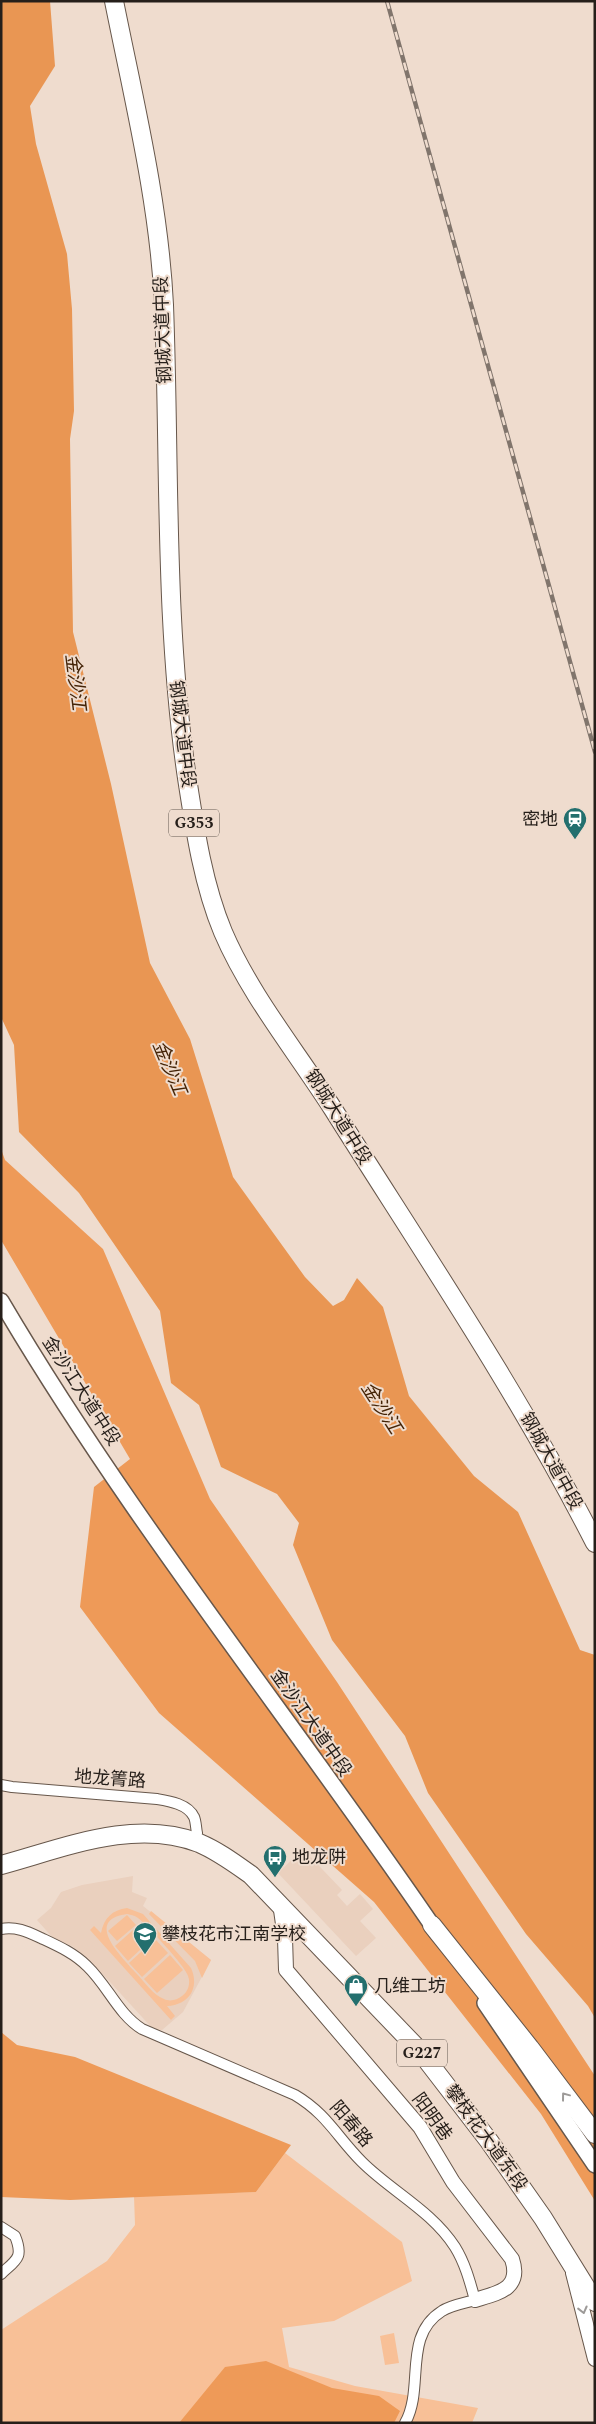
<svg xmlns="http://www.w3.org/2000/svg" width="596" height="2424" font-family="Spectral,'Noto Sans SC',serif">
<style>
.built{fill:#ead0be}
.green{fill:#f8c097;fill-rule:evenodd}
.forest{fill:#ee9a58}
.water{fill:#e99653}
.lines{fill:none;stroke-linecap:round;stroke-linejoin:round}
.street-casing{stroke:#67574b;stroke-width:12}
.secondary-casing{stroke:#67574b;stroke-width:16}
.primary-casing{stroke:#67574b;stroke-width:18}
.highway-casing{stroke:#67574b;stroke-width:20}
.street{stroke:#fff;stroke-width:10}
.secondary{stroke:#fff;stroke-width:14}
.primary{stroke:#fff;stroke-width:15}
.highway{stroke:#fff;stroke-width:18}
.rail-casing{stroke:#81756c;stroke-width:4.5}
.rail{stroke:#efdcce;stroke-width:2.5;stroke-dasharray:8;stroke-linecap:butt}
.oneway{stroke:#9d9a98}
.labels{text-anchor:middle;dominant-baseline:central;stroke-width:4;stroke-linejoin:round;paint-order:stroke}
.shield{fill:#efdcce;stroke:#625850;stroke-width:1}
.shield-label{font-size:16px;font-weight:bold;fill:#261f1a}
.street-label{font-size:18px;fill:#261f1a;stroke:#efdcce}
.poi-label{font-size:18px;fill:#261f1a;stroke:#efdcce;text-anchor:start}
.water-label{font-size:19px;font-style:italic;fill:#452407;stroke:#efdcce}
</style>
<rect width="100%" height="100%" fill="#efdcce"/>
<g class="built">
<polygon points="303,1849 342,1890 337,1895 347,1906 360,1894 373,1909 360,1921 376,1938 356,1956 278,1873"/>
<polygon points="133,1876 132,1892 147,1898 143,1906 211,1960 183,2012 162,2030 153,2029 88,1958 72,1946 53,1938 37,1920 51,1908 61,1892 82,1885"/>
</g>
<g class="green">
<path d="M127,1908L143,1914L191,1968C200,1988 189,2005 167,2006L175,2016L171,2020L90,1930L94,1926L101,1933C104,1918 112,1910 127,1908ZM127,1914C131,1915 134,1915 138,1918C146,1924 186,1967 188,1976C191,1983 188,1992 182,1996C177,2000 170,2002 164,1999C153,1995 144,1981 136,1973C124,1959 82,1920 127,1914Z"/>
<polygon points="151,1911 211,1960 202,1978 195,1961 149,1914"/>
<polygon points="127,1915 136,1925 117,1941 108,1931"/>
<polygon points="141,1923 154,1937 128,1961 115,1946"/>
<polygon points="155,1939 168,1953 142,1977 129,1963"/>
<polygon points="170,1955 183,1970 157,1993 144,1979"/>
<polygon points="285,2153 402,2242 412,2281 334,2321 282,2328 289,2367 355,2386 478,2408 472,2423 1,2423 1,2330 107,2261 135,2225 134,2196 256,2192"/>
<polygon points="394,2333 399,2363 385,2365 380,2336"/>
</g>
<g class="forest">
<polygon points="1,1149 5,1160 103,1249 210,1499 337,1682 595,2076 595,2201 541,2114 374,1902 159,1713 80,1607 94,1487 130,1459 1,1240"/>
<polygon points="1,2032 17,2045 75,2057 291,2145 256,2192 70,2200 1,2197"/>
<polygon points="266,2361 332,2388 379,2396 400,2411 394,2423 179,2423 225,2367"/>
</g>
<polygon class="water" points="1,1 50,1 55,66 30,106 36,144 67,254 72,309 74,411 70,439 73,632 111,784 150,963 190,1039 233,1177 305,1277 333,1306 344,1300 357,1278 383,1307 409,1396 474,1476 518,1512 580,1650 595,1655 595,2018 588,2006 526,1934 428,1793 405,1736 332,1640 293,1545 299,1523 277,1494 221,1467 199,1405 171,1383 160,1311 79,1193 19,1132 14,1045 1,1017"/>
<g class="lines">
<g class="street-casing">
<g id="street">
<path d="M1,1785L12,1787L157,1799C169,1801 188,1804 194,1817C196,1821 196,1829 197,1833"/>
<path d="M1,1929C16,1926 28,1932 41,1938C58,1946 74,1953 87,1966C108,1986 118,2014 142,2029L295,2095C327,2114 337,2137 362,2162C391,2191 432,2211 455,2247C465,2263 470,2282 475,2300C465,2303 451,2305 442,2311C402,2336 425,2388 405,2423"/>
<path d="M1,2227L15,2236C24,2258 16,2260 1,2274"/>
</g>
</g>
<g class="secondary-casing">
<g id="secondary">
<path d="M280,1903L285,1938L286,1970L420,2127L453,2182L512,2259C522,2289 498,2293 475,2300"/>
<polyline points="573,2273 595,2359"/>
</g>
</g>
<g class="primary-casing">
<g id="primary">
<path d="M1,1301C131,1522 294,1722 438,1934"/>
<polyline points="485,2003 595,2165"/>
</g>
</g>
<g class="highway-casing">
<g id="highway">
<path d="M114,1C134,101 159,202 164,305C170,463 164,622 187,778C195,830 203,884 223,932C250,995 296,1051 333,1109C423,1252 518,1392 595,1543"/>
<path d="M1,1865C64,1848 134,1818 199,1843C218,1851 234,1863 251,1875L419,2050L489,2141L543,2218L595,2302"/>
<polyline points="432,1925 530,2048 595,2134"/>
</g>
</g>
<use href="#street" class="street"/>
<use href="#secondary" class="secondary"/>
<use href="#primary" class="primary"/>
<use href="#highway" class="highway"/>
<g class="rail-casing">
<polyline id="rail" points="387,1 595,752"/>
</g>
<use href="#rail" class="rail"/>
</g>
<defs><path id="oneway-chevron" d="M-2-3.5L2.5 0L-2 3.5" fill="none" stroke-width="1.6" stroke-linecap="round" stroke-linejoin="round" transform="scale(1.25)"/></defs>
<g class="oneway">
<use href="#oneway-chevron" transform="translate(565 2096) rotate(-127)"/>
<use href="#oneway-chevron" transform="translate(583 2310) rotate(76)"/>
</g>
<defs>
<g id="station-pin" transform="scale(1.25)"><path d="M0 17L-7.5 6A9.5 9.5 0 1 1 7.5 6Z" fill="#236f6e" stroke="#efdcce"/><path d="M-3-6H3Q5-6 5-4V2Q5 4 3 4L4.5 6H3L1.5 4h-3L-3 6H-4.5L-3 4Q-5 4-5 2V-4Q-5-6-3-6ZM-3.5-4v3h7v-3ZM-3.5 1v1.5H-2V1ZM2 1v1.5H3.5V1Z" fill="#fff"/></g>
<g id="bus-pin" transform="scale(1.25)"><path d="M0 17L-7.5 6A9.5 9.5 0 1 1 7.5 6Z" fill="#236f6e" stroke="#efdcce"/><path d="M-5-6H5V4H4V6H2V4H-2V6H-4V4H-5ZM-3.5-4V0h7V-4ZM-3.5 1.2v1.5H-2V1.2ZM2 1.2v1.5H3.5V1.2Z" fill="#fff"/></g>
<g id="school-pin" transform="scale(1.25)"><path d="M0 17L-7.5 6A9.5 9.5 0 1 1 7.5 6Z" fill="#236f6e" stroke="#efdcce"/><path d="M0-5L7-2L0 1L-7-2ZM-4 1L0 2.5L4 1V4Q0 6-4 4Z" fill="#fff"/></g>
<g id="shop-pin" transform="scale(1.25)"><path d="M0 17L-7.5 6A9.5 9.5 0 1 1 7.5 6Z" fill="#236f6e" stroke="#efdcce"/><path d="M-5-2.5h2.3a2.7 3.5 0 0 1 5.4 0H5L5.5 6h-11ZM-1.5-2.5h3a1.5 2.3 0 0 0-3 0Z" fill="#fff"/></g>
</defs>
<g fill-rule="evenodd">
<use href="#station-pin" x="575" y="819"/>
<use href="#bus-pin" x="275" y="1857"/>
<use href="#school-pin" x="145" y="1934"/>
<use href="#shop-pin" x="356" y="1986"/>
</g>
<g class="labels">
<g class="shield">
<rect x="169" y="809.5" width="50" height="27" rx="4"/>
<rect x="397" y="2039.5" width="50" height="27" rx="4"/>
</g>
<g class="shield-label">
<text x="194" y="823">G353</text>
<text x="422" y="2053">G227</text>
</g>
<g class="street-label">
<text transform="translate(163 330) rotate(-92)">钢城大道中段</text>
<text transform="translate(182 734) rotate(83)">钢城大道中段</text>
<text transform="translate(338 1117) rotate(58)">钢城大道中段</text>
<text transform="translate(81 1391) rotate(57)">金沙江大道中段</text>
<text transform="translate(551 1461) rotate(61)">钢城大道中段</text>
<text transform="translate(311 1723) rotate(55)">金沙江大道中段</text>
<text transform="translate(110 1779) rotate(4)">地龙箐路</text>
<text transform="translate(432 2117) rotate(54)">阳明巷</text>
<text transform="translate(351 2124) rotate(49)">阳春路</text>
<text transform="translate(486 2138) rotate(54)">攀枝花大道东段</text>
</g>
<g class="poi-label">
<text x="558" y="819" text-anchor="end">密地</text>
<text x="292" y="1857">地龙阱</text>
<text x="162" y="1934">攀枝花市江南学校</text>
<text x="374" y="1986">几维工坊</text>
</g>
<g class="water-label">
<text transform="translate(75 682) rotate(83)">金沙江</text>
<text transform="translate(169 1068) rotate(67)">金沙江</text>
<text transform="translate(381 1408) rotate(57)">金沙江</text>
</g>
</g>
<rect width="596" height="2424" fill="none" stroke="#261f1a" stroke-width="5"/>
</svg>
